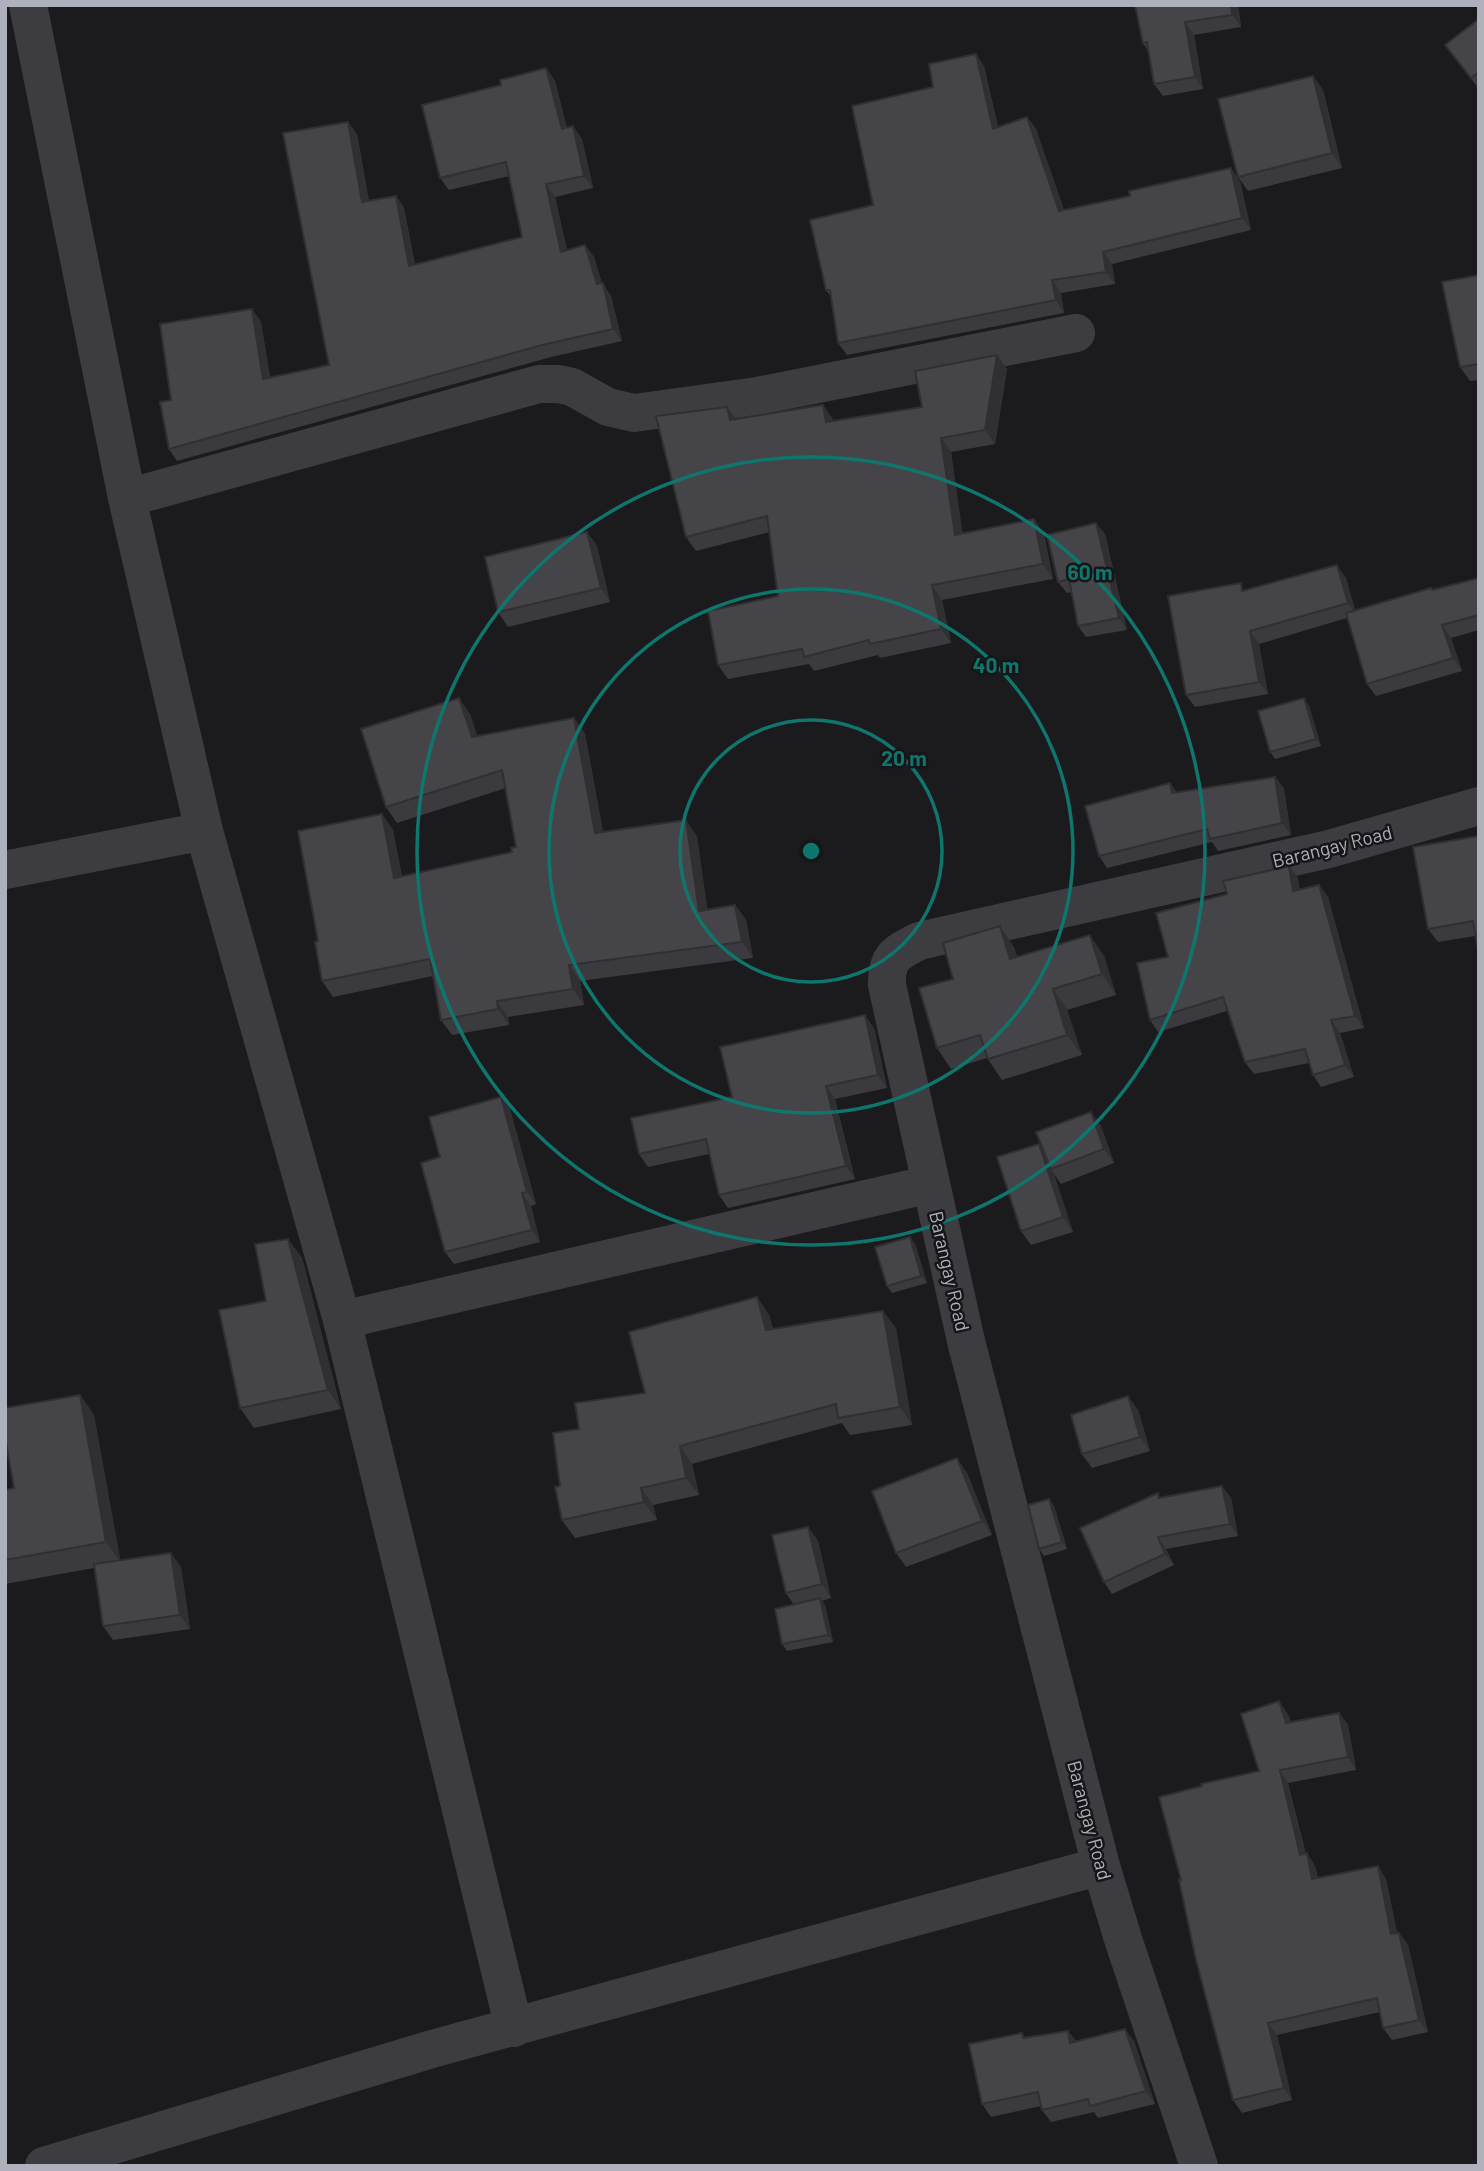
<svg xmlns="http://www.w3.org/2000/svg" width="1484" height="2171" font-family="Barlow,sans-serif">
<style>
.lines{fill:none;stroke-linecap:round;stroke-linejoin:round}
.minor{stroke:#3c3c41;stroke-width:38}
.wall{fill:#3b3b3f}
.shaded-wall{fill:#303033}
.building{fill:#454549;stroke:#303033;stroke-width:2}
.ring{fill:none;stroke:#0f766e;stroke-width:3.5}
.labels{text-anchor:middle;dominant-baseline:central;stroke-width:5;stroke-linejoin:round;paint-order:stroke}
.street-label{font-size:19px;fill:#aeb0bb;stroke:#161517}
.centre{fill:#0f766e;stroke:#161517;stroke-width:3.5}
.ring-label{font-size:21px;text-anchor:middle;font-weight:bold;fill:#0f766e;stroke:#161517;stroke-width:5;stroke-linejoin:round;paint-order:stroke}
</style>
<rect width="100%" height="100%" fill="#1b1a1c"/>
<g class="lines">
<g class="minor">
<polyline points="28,5 127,498 204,831 342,1320 931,1184"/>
<polyline points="127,498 539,384 559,384 572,387 608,407 634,413 757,396 1076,333"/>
<polyline points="5,870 204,831"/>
<polyline points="342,1320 514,2028"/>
<polyline points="44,2166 432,2049 1101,1866"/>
<path d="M1199,2166L1123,1939L1101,1866L966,1341L887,985C886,957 896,953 919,941L1329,849L1479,806"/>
</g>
</g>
<g class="wall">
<polygon points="1135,5 1238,5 1241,27 1194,35 1203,89 1163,96 1154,84 1148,51 1143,43"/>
<polygon points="1479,19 1479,89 1445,45"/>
<polygon points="984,66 998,127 1027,117 1036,129 1064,210 1240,181 1251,230 1112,264 1115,284 1061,293 1064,313 847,355 838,343 831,297 826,290 873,205 933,87"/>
<polygon points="546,68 555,81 567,128 582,139 593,188 555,197 567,250 585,245 594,257 602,284 611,296 622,341 551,357 177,461 169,449 171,400 252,309 261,322 270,377 329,365 357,134 369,201 396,196 404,208 415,265 522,237 509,176 449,190 440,178 501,85"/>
<polygon points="1313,76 1323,90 1342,168 1248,191 1238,177"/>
<polygon points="1479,275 1479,380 1470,381 1460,367"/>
<polygon points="997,355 1007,369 995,444 951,452 962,533 1034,519 1044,534 1053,579 942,600 951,643 880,658 878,655 814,671 809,664 728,679 718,665 778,596 770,532 696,551 686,537 727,407 736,419 823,405 833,421 922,407"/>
<polygon points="587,532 597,546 610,602 508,627 498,612"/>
<polygon points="1105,534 1127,630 1086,637 1078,626 1072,592 1067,593 1058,582"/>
<polygon points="1346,578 1355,611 1431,588 1432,590 1479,578 1479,630 1451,638 1462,671 1376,696 1367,684 1347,618 1259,644 1268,694 1195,707 1186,695 1246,590"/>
<polygon points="1309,706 1321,746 1275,759 1270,752"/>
<polygon points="470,714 477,736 574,718 585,734 603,832 697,836 707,910 735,905 746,920 753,958 580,981 584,1005 508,1017 509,1025 452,1035 441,1020 433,976 333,997 322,981 318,941 382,814 393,830 402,876 512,852 516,847 506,788 397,823 386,807"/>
<polygon points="1275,777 1284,789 1291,835 1218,851 1212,842 1107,868 1099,856 1170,783 1177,793"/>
<polygon points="1479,836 1475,936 1438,942 1428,929"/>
<polygon points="1298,878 1299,890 1319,885 1328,897 1364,1028 1340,1033 1354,1077 1321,1087 1313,1075 1309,1063 1254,1074 1245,1062 1227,1011 1158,1032 1150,1020"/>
<polygon points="1014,947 1017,957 1104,956 1116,995 1067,1010 1082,1055 1002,1080 987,1058 951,1069 937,1048 953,979"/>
<polygon points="874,1028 887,1088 835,1099 855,1179 728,1208 719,1195 709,1154 648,1167 639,1154 732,1097"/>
<polygon points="501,1097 510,1109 536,1204 531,1206 540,1242 454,1264 445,1252 440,1157"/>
<polygon points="1101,1126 1114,1163 1061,1184 1054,1174 1073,1232 1031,1245 1021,1231 1044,1151"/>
<polygon points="915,1244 927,1283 892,1293 887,1286"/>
<polygon points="302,1258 341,1409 254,1428 240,1408"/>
<polygon points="757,1297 769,1315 773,1329 896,1328 912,1425 850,1435 842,1423 692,1464 699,1495 653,1505 657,1520 575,1538 562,1520 560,1486 579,1429 645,1393"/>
<polygon points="80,1395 94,1415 120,1560 181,1567 190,1629 113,1640 103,1626 94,1568 5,1584 5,1490 14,1488"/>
<polygon points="1138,1410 1150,1451 1092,1468 1082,1454"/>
<polygon points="967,1473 992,1535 906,1567 896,1553"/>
<polygon points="1222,1486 1231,1498 1238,1536 1166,1549 1174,1565 1112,1594 1104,1582"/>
<polygon points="1049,1499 1054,1506 1067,1549 1044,1556 1039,1549"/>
<polygon points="808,1527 818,1541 831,1598 822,1601 825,1605 833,1642 787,1651 782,1644 794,1605 786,1593"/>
<polygon points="1339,1713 1348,1725 1356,1770 1288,1783 1306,1854 1307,1853 1315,1866 1318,1878 1386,1879 1397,1933 1399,1933 1408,1945 1428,2032 1392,2040 1383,2028 1380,2012 1277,2035 1292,2100 1242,2113 1233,2100 1181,1880 1202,1786 1259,1771 1288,1714 1291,1722"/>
<polygon points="1068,2031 1076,2041 1134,2041 1155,2104 1098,2118 1094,2112 1051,2122 1042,2110 1041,2106 991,2117 982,2104 1022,2033 1026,2038"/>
</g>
<g class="shaded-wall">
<polygon points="1231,5 1238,5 1241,27 1232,15"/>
<polygon points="1185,22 1194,35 1203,89 1195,77"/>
<polygon points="976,54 984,66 1001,141 993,129"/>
<polygon points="546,68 555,81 570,141 562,129"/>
<polygon points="1313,76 1323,90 1342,168 1332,153"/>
<polygon points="1027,117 1036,129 1068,223 1059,211"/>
<polygon points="348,122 357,134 371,214 362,202"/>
<polygon points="573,126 582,139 593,188 584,176"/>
<polygon points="1231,168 1240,181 1251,230 1242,218"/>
<polygon points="546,184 555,197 570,264 561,252"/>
<polygon points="396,196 404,208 417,279 409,266"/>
<polygon points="585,245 594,257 605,293 603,283 611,296 622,341 613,329"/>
<polygon points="1103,252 1112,264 1115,284 1106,272"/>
<polygon points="1052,280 1061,293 1064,313 1056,300"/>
<polygon points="252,309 261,322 272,391 263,379"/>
<polygon points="997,355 1007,369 995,444 985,430"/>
<polygon points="823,405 833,419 836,436 826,422"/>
<polygon points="727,407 737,421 730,420"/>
<polygon points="941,438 951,452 965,549 955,535"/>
<polygon points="1034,519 1044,534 1053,579 1043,564"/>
<polygon points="1096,523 1105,534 1127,630 1119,618"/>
<polygon points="587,532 597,546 610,602 601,588"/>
<polygon points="1337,565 1346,578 1357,616 1348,603"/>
<polygon points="932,585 942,600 951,643 941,629"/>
<polygon points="1442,625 1451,638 1462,671 1453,658"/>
<polygon points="1250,631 1259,644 1268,694 1259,682"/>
<polygon points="459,698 470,714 483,753 472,737"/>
<polygon points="1304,698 1309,706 1321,746 1316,739"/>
<polygon points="574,718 585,734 606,848 595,833"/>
<polygon points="1275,777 1284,789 1291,835 1282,823"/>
<polygon points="1170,783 1179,795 1172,793"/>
<polygon points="382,814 393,830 405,894 394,878"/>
<polygon points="686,820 697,836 710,927 699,911"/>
<polygon points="1289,866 1298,878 1302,904 1293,891"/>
<polygon points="1319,885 1328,897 1364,1028 1355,1016"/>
<polygon points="735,905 746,920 753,958 742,942"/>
<polygon points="1000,926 1014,947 1024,980 1010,959"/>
<polygon points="1090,935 1104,956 1116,995 1102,974"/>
<polygon points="569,965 580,981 584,1005 573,989"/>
<polygon points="1053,989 1067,1010 1082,1055 1067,1035"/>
<polygon points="497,1001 508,1017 509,1025 498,1009"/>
<polygon points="865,1015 874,1028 887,1088 878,1075"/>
<polygon points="1331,1020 1340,1033 1354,1077 1345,1065"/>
<polygon points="826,1086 835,1099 855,1179 846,1166"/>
<polygon points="501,1097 510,1109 536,1204 527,1192"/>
<polygon points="1091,1112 1101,1126 1114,1163 1104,1149"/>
<polygon points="1039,1144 1049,1158 1051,1169 1054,1174 1073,1232 1063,1217"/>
<polygon points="522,1193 531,1206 540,1242 532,1230"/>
<polygon points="910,1237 915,1244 927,1283 921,1276"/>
<polygon points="288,1239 302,1258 341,1409 328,1390"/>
<polygon points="757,1297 769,1315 778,1348 766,1330"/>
<polygon points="883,1311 896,1328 912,1425 900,1407"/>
<polygon points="80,1395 94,1415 121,1563 106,1542"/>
<polygon points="1128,1396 1138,1410 1150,1451 1140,1437"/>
<polygon points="680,1446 692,1464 699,1495 686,1478"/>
<polygon points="957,1458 967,1473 992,1535 982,1521"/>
<polygon points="1222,1486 1231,1498 1238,1536 1230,1524"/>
<polygon points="641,1488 653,1505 657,1520 644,1502"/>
<polygon points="1049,1499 1054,1506 1067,1549 1062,1542"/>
<polygon points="808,1527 818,1541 831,1598 822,1584"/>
<polygon points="1158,1537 1166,1549 1174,1565 1165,1554"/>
<polygon points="171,1553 181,1567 190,1629 180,1615"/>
<polygon points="820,1598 825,1605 833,1642 828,1635"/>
<polygon points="1279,1701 1288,1714 1295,1736 1286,1723"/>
<polygon points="1339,1713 1348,1725 1356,1770 1348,1757"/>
<polygon points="1280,1770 1288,1783 1309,1867 1300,1855"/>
<polygon points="1307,1853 1315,1866 1321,1891 1312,1879"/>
<polygon points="1378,1866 1386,1879 1400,1947 1391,1934"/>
<polygon points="1399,1933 1408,1945 1428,2032 1419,2020"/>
<polygon points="1268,2023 1277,2035 1292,2100 1284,2088"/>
<polygon points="1125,2029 1134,2041 1155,2104 1146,2091"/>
<polygon points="1068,2031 1077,2043 1070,2043"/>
</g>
<g class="building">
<polygon points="1135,5 1231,5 1232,15 1185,22 1195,77 1154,84 1147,42 1143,43"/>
<polygon points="1479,19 1479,72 1471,78 1445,45"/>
<polygon points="976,54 993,129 1027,117 1059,211 1130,196 1129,191 1231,168 1242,218 1103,252 1106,272 1052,280 1056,300 838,343 830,290 826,290 810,220 873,205 852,106 933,87 929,64"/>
<polygon points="546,68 562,129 573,126 584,176 546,184 561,252 585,245 597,284 603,283 613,329 542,345 169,449 160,402 171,400 160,324 252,309 263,379 329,365 283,133 348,122 362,202 396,196 409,266 522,237 506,162 440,178 422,105 501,85 500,80"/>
<polygon points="1313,76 1332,153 1238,177 1218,99"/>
<polygon points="1479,275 1479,364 1460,367 1442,282"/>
<polygon points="997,355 985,430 941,438 955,535 1034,519 1043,564 932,585 941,629 870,644 869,640 804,657 802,649 718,665 708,611 778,596 767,516 686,537 656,416 727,407 730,420 823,405 826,422 922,407 915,371"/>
<polygon points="1096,523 1119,618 1078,626 1069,579 1058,582 1047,535"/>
<polygon points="587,532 601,588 498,612 485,557"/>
<polygon points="1337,565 1348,603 1250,631 1259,682 1186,695 1168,596 1241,583 1242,591"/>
<polygon points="1479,578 1479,615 1442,625 1453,658 1367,684 1346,613 1431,588 1432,590"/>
<polygon points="459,698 472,737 574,718 595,833 686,820 699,911 735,905 742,942 569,965 573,989 497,1001 498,1009 441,1020 430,959 322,981 315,942 318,941 298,831 382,814 394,878 512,852 511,848 516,847 502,770 386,807 361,729"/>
<polygon points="1304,698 1316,739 1270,752 1258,711"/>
<polygon points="1275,777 1282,823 1210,839 1207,829 1099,856 1085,806 1170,783 1172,793"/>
<polygon points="1479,836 1479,954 1473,921 1428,929 1413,847"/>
<polygon points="1289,866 1293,891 1319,885 1355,1016 1331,1020 1345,1065 1313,1075 1305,1049 1245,1062 1223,997 1150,1020 1137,963 1168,957 1156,913 1227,894 1223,881"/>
<polygon points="1000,926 1010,959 1090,935 1102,974 1053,989 1067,1035 988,1059 980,1035 937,1048 919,988 953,979 943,943"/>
<polygon points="865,1015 878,1075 826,1086 846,1166 719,1195 706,1139 639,1154 631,1118 732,1097 720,1047"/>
<polygon points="501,1097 527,1192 522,1193 532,1230 445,1252 421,1163 440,1157 429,1117"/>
<polygon points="1091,1112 1104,1149 1051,1169 1036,1132"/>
<polygon points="1039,1144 1063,1217 1021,1231 997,1157"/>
<polygon points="910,1237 921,1276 887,1286 875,1247"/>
<polygon points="288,1239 328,1390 240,1408 219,1310 266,1301 255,1244"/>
<polygon points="757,1297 766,1330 883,1311 900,1407 838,1418 836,1404 680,1446 686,1478 641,1488 644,1502 562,1520 555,1487 560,1486 553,1433 579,1429 575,1403 645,1393 629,1332"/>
<polygon points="80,1395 106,1542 5,1560 5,1490 14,1488 5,1437 5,1408"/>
<polygon points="1128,1396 1140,1437 1082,1454 1071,1415"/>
<polygon points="957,1458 982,1521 896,1553 872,1491"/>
<polygon points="1222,1486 1230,1524 1158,1537 1165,1554 1104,1582 1080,1528 1158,1493 1159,1498"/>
<polygon points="1049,1499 1062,1542 1039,1549 1028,1505"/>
<polygon points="808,1527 822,1584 786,1593 772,1535"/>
<polygon points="171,1553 180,1615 103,1626 94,1564"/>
<polygon points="820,1598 828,1635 782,1644 775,1609"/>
<polygon points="1279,1701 1286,1723 1339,1713 1348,1757 1280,1770 1300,1855 1307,1853 1312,1879 1378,1866 1391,1934 1399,1933 1419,2020 1383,2028 1377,1998 1268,2023 1284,2088 1233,2100 1196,1960 1179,1880 1181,1880 1159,1797 1202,1786 1201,1784 1259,1771 1241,1714"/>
<polygon points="1125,2029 1146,2091 1090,2106 1088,2099 1042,2110 1038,2092 982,2104 969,2044 1022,2033 1023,2038 1068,2031 1070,2043"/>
</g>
<g class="ring">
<circle cx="811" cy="851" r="131"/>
<circle cx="811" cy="851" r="262"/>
<circle cx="811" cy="851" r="394"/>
</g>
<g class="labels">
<g class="street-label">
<text transform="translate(1332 846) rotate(-14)">Barangay Road</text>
<text transform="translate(950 1271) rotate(77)">Barangay Road</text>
<text transform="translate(1090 1820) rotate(75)">Barangay Road</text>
</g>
</g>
<circle cx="811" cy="851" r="10" class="centre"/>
<g class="ring-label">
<text x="1090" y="580">60 m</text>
<text x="996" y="673">40 m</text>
<text x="904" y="766">20 m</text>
</g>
<rect width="1484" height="2171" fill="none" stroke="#aeb0bb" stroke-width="14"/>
</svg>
